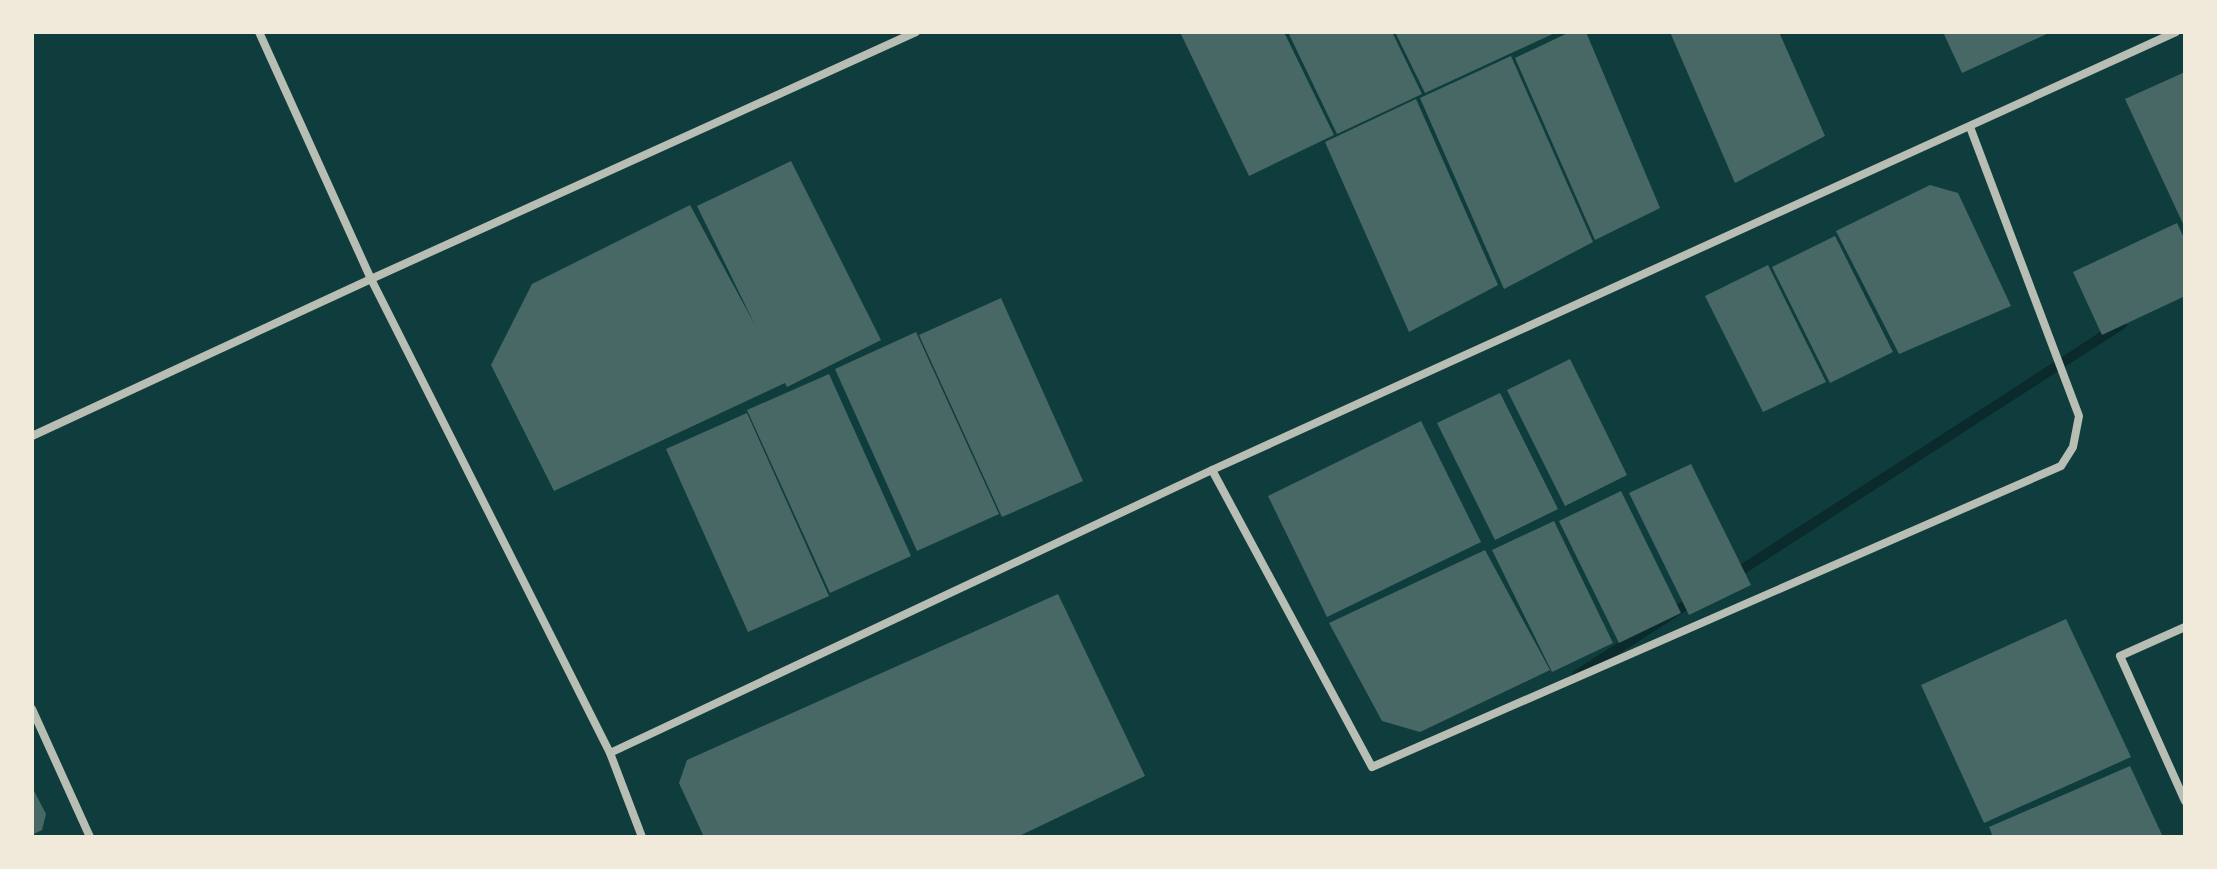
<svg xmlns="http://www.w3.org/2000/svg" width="2217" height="869" font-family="'DM Sans',sans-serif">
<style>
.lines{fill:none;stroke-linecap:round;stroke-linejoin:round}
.stream{stroke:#0a2a2b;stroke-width:10}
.building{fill:#486865}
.minor{stroke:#b8beb3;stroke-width:8}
</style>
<rect width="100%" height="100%" fill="#0f3d3e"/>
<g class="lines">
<g class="stream">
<polyline points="1732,576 2122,324"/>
<polyline points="1577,675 1695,599"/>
</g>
</g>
<g class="building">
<polygon points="1180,32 1284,32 1334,135 1249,176"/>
<polygon points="1288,32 1392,32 1422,94 1337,134"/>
<polygon points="1395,32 1557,32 1425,93"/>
<polygon points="1570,32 1586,32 1660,208 1595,240 1515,58"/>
<polygon points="1670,32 1779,32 1825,136 1735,183"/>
<polygon points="1943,32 2051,32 1962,73"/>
<polygon points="1511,56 1593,242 1504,289 1420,98"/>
<polygon points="2185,72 2185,228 2125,99"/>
<polygon points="1416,99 1498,285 1409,332 1325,142"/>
<polygon points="791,161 881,340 787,387 785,383 554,491 491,365 532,284 690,205 755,325 697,206"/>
<polygon points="1930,185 1958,193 2011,306 1899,354 1836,231"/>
<polygon points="2177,223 2185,240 2185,296 2102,335 2073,272"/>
<polygon points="1835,236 1893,352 1830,383 1772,267"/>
<polygon points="1768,265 1826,382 1763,412 1705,296"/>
<polygon points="1001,298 1083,481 1002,517 919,335"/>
<polygon points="916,332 999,514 917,551 835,369"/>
<polygon points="1570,359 1627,475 1565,506 1507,390"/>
<polygon points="829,374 911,556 830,593 747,410"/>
<polygon points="1500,393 1558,509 1495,540 1437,423"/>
<polygon points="747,413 829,596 748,632 666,449"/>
<polygon points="1421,421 1481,542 1327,617 1268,496"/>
<polygon points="1691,464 1751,585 1689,615 1629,493"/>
<polygon points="1621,491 1681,613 1619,643 1559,521"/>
<polygon points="1554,521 1613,643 1552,672 1492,550"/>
<polygon points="1485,550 1550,670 1420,732 1382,721 1329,623"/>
<polygon points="1058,594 1145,776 1017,837 704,837 679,783 687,760"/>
<polygon points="2066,619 2131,757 1984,823 1921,685"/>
<polygon points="2130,766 2163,837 1993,837 1989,827"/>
<polygon points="32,787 46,814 42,830 32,835"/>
</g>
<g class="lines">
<g class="minor">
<polyline points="259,32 371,279 610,753 642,837"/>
<polyline points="32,436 371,279 916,32"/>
<polyline points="1212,470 1372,767 2061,466 2073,447 2079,416 1970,127"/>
<polyline points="2185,627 2120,656 2185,801"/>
<polyline points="32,709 90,837"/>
<polyline points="610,753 1212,470 2176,32"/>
</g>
</g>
<rect width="2217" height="869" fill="none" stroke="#f1e9da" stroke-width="68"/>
</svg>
